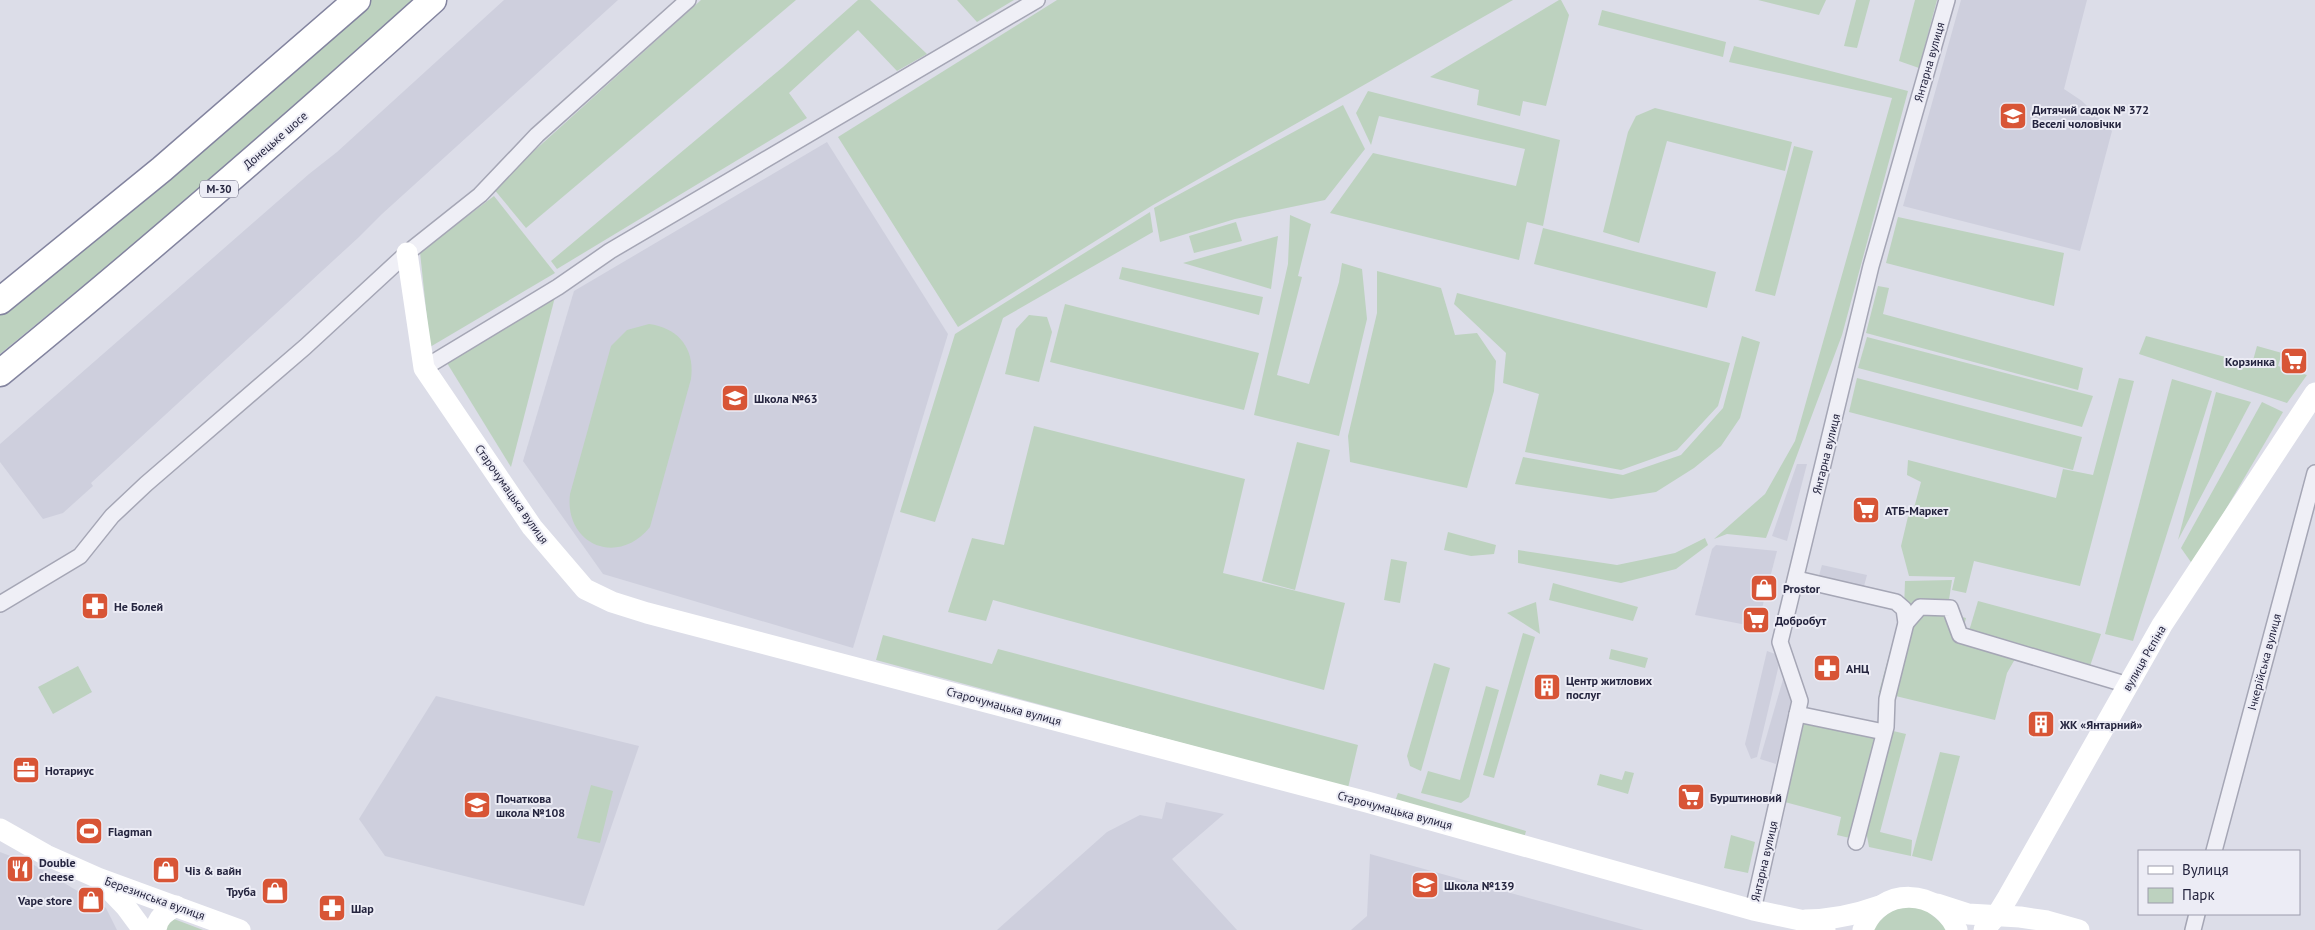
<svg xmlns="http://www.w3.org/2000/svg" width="2315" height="930" font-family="'PT Sans',sans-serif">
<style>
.built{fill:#cecfdd}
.green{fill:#bdd2bf}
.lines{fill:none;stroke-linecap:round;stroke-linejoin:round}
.street-casing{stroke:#a5a6b5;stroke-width:18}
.highway-casing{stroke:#83849f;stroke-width:29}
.street{stroke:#efeff6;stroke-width:15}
.secondary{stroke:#fff;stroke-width:21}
.highway{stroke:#fff;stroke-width:26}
.labels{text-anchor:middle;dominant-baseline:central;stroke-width:4;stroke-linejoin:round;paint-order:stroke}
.shield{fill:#ececf5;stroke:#616176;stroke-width:1}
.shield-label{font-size:11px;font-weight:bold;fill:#25253f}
.street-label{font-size:12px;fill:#25253f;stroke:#ececf5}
.poi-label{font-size:12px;font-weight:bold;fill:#25253f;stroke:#ececf5;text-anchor:start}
</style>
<rect width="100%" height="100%" fill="#dcdde8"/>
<g class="built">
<polygon points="504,0 618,0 382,214 359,237 91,483 93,486 63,513 43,519 0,462 0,444 309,174 337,152"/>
<polygon points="1961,0 2087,0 2064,89 2082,101 2112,131 2080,251 1903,206"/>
<polygon points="827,142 948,334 853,648 603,574 523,461 574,291"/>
<polygon points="1797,464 1807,464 1787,541 1772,536"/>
<polygon points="1716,545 1777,551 1757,627 1695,615 1712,549"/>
<polygon points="1822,565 1867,575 1863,590 1818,579"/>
<polygon points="1767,651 1781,656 1757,757 1751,759 1745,744"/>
<polygon points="1786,669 1793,700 1776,764 1760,759"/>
<polygon points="436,696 639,746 584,906 385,856 359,819"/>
<polygon points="1166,802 1224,814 1172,859 1237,930 997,930 1107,832 1140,815 1162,819"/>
<polygon points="0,852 34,865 106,908 117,930 0,930"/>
<polygon points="1370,854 1644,930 1351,930 1367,916"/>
</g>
<g class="green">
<polygon points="363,0 416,0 254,146 0,354 0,309"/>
<polygon points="701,0 796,0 526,228 493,188"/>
<polygon points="858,0 870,0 927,54 897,71 858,30 789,93 807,118 557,269 551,261 783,67"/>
<polygon points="957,0 1014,0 977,22"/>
<polygon points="1057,0 1513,0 1153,205 958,327 838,137"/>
<polygon points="1559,0 1561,0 1569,15 1546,106 1523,101 1520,116 1477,105 1479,90 1430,77"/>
<polygon points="1758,0 1826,0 1819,15"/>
<polygon points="1856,0 1870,0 1857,48 1844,46"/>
<polygon points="1915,0 1937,0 1919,68 1899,61"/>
<polygon points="1602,10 1726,42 1723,57 1598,25"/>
<polygon points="1734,46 1908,91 1842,335 1766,538 1727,534 1714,539 1765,494 1795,441 1892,98 1729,62"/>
<polygon points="1368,91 1560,140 1543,226 1527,222 1519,260 1330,213 1373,153 1516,186 1525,149 1379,116 1371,145 1356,113"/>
<polygon points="1343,105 1365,149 1325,200 1235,219 1160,242 1154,208"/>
<polygon points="1655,108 1792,142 1785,171 1667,141 1639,243 1603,232 1628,132 1636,116"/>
<polygon points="1794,146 1813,151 1775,296 1755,291"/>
<polygon points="494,196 555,273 430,347 420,252"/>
<polygon points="1150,212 1153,232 1003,318 935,522 900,512 955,334"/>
<polygon points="1290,215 1311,224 1298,276 1302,277 1277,375 1309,384 1339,282 1342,263 1362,269 1367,319 1339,436 1254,415 1288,264"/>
<polygon points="1898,217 2064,253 2054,306 1886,263"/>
<polygon points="1236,222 1242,241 1194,253 1189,236"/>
<polygon points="1543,228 1716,272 1707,308 1534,264"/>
<polygon points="1278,236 1271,289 1183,263"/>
<polygon points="1122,267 1263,297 1259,315 1119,279"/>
<polygon points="1377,271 1441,288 1455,335 1477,333 1496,361 1494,391 1467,488 1350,462 1348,436 1377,313"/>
<polygon points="1878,286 1889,288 1883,314 2083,368 2078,390 1866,333"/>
<polygon points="1457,293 1730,363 1718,406 1677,450 1621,470 1525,452 1539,394 1503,383 1506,353 1454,304"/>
<polygon points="555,297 511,467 447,363"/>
<polygon points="1065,304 1259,353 1244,410 1050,362"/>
<polygon points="1029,315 1047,317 1052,332 1039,382 1005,374 1016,329"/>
<path d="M649,324C679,328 695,349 691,379L650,527C618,567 564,545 570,494L611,346L627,330Z"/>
<polygon points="1742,336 1760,342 1740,418 1721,446 1694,468 1656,492 1611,499 1515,484 1523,457 1623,475 1681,455 1723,408"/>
<polygon points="2146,336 2252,364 2257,346 2282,353 2278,366 2307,375 2287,403 2139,354"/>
<polygon points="1867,337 2093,396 2082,427 1858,368"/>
<polygon points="1857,378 2082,437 2073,470 1849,412"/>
<polygon points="2119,378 2134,381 2080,586 1974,561 1966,593 1952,590 1955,577 1909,576 1901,546 1910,508 1914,508 1921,482 1907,475 1908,460 2056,498 2063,469 2093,475"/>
<polygon points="2172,379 2212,391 2133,641 2105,634"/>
<polygon points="2216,392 2251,402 2178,540"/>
<polygon points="2262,402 2283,412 2193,565 2181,548"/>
<polygon points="1034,426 1245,479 1223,573 1345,603 1324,690 993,600 986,621 948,612 972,538 1004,545"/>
<polygon points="1297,442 1330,450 1295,590 1262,581"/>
<polygon points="1448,532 1496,545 1494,554 1471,556 1444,550"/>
<polygon points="1705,538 1708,545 1676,569 1621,583 1518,563 1518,550 1617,565 1675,553"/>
<polygon points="1391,559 1407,562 1400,603 1384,600"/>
<polygon points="1952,580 1947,613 1966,618 1962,634 2019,652 2007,673 1995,720 1879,692 1899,619 1904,609 1905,581"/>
<polygon points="1553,583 1638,607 1633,621 1549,600"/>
<polygon points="1978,601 2101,634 2090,666 1969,631"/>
<polygon points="1536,602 1540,634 1507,613"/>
<polygon points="1523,633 1535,637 1494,778 1483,775"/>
<polygon points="883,635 992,664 998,649 1358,745 1348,788 876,660"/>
<polygon points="1611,649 1648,658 1645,668 1609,659"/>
<polygon points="1434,663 1450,668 1421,771 1410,766 1407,756"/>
<polygon points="78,666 92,692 53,714 38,687"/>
<polygon points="1486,686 1499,690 1469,797 1461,803 1421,793 1428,771 1460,780"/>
<polygon points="1799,719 1880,734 1854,839 1837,835 1841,817 1781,801"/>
<polygon points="1889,730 1906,734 1880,832 1912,840 1911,856 1869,847 1865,825"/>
<polygon points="1940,752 1960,756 1932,861 1912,856"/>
<polygon points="1625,771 1634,773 1628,794 1597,785 1600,774 1622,780"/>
<polygon points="591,785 613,791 600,843 577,838"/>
<polygon points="1398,793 1526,831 1523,842 1394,804"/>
<polygon points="1731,835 1755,842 1748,873 1724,868"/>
<polygon points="1922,906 1949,930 1873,930 1875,925 1895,907"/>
<polygon points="174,919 203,930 165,930 165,926"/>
</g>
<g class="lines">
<g class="street-casing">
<g id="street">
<polyline points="424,368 558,287 610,251 1037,0"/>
<polyline points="1797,579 1896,602 1904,609 1906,623 1887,699 1886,727 1856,842"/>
<polyline points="0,604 80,556 112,516 146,484 305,347 407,253 480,195 537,135 688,0"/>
<polyline points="1906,623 1920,607 1950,608 1960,635 2128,685"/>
<polyline points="1797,714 1884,732"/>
<polyline points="2214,851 2315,473"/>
<polyline points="1753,910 1800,701 1780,642 1871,266 1947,0"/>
<polyline points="2193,930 2197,914"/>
</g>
</g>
<g class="highway-casing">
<g id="highway">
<polyline points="0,301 162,169 357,0"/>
<path d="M0,373C148,252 291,128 433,0"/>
</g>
</g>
<use href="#street" class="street"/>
<g class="secondary">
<polyline points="407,253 424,368 532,527 585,589 612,602 647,613 1367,802 1753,910 1800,920 1825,930"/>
<polyline points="0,829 46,855 98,878 240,930"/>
<polyline points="103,883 126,907 143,930"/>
<polyline points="1937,904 1968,914 2020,917 2047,921 2079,930"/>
<path d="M1805,920C1832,920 1855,915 1880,906"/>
<path d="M156,930C157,917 166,912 176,906"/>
<path d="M1863,930C1879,885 1940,888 1957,930"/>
<polyline points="1984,930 1997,915 2008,897 2162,625 2315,393"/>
</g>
<use href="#highway" class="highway"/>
</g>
<defs>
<g id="school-square" transform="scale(1.4375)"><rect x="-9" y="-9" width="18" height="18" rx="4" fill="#d85536" stroke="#ececf5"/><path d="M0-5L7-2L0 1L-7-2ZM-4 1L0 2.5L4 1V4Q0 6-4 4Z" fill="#fff"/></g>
<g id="supermarket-square" transform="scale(1.4375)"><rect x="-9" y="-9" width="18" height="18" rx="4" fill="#d85536" stroke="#ececf5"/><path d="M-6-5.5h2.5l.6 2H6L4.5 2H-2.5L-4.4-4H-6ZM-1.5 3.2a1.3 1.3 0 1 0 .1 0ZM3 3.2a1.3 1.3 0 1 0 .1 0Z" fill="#fff"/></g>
<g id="shop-square" transform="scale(1.4375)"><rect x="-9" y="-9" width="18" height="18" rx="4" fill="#d85536" stroke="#ececf5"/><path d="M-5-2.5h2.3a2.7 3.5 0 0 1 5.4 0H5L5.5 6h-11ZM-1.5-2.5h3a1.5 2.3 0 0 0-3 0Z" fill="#fff"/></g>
<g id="pharmacy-square" transform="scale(1.4375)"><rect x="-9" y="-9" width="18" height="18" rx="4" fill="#d85536" stroke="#ececf5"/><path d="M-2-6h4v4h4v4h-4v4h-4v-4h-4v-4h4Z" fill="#fff"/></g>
<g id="building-square" transform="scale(1.4375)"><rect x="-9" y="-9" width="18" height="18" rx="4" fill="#d85536" stroke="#ececf5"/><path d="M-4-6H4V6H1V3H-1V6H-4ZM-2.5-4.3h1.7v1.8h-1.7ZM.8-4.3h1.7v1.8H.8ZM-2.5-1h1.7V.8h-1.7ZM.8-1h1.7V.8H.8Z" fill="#fff"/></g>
<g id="office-square" transform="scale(1.4375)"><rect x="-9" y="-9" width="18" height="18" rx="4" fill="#d85536" stroke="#ececf5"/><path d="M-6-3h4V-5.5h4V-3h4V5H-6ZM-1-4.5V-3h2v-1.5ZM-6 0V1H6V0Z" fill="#fff"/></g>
<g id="stadium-square" transform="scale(1.4375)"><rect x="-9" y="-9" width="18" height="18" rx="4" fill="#d85536" stroke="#ececf5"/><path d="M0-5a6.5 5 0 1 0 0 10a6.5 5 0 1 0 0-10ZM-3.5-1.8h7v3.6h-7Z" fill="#fff"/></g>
<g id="restaurant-square" transform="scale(1.4375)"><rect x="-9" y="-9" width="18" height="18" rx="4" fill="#d85536" stroke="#ececf5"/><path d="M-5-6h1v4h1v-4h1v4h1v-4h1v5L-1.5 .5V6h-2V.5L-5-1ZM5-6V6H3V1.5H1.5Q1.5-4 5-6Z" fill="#fff"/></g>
</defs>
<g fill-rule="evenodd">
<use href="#school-square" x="2013" y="116"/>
<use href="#supermarket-square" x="2294" y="361"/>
<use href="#school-square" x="735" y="398"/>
<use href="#supermarket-square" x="1866" y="510"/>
<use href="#shop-square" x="1764" y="588"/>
<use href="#pharmacy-square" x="95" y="606"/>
<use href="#supermarket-square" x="1756" y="620"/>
<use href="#pharmacy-square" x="1827" y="668"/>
<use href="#building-square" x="1547" y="687"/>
<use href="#building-square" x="2041" y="724"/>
<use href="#office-square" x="26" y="770"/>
<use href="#supermarket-square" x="1691" y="797"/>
<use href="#school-square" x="477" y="805"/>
<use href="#stadium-square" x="89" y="831"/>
<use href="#restaurant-square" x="20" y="869"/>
<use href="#shop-square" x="166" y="870"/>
<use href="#school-square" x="1425" y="885"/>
<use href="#shop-square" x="275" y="891"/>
<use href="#shop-square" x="91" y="900"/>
<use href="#pharmacy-square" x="332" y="908"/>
</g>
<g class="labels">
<rect class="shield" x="200" y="180.5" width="38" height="17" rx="4"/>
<g class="shield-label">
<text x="219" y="189">М-30</text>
</g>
<g class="street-label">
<text transform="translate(1929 62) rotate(-74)">Янтарна вулиця</text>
<text transform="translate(275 140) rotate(-41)">Донецьке шосе</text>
<text transform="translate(1826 454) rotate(-76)">Янтарна вулиця</text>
<text transform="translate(512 494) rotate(55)">Старочумацька вулиця</text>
<text transform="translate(2144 658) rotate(-60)">вулиця Рєпіна</text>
<text transform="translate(2264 662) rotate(-75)">Ічкерійська вулиця</text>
<text transform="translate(1004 706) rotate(15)">Старочумацька вулиця</text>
<text transform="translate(1395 810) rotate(15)">Старочумацька вулиця</text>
<text transform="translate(1764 861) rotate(-77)">Янтарна вулиця</text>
<text transform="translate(155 898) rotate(20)">Березинська вулиця</text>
</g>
<g class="poi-label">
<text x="2032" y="109">Дитячий садок № 372<tspan x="2032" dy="14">Веселі чоловічки</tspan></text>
<text x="2275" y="361" text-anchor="end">Корзинка</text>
<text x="754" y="398">Школа №63</text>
<text x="1885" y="510">АТБ-Маркет</text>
<text x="1783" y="588">Prostor</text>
<text x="114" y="606">Не Болей</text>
<text x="1775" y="620">Добробут</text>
<text x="1846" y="668">АНЦ</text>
<text x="1566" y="680">Центр житлових<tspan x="1566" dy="14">послуг</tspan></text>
<text x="2060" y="724">ЖК «Янтарний»</text>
<text x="45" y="770">Нотариус</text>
<text x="1710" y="797">Бурштиновий</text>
<text x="496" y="798">Початкова<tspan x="496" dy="14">школа №108</tspan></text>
<text x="108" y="831">Flagman</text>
<text x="39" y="862">Double<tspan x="39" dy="14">cheese</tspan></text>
<text x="185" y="870">Чіз &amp; вайн</text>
<text x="1444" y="885">Школа №139</text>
<text x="256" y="891" text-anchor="end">Труба</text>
<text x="72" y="900" text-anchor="end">Vape store</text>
<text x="351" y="908">Шар</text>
</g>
</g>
<rect x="2138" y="850" width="162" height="65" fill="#ececf5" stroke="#9c9cac"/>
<rect x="2148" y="866" width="25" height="8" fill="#ffffff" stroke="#9c9cac"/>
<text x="2182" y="875" font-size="15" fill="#25253f">Вулиця</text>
<rect x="2148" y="888" width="25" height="15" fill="#bdd2bf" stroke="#9c9cac"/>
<text x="2182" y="900" font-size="15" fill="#25253f">Парк</text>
</svg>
